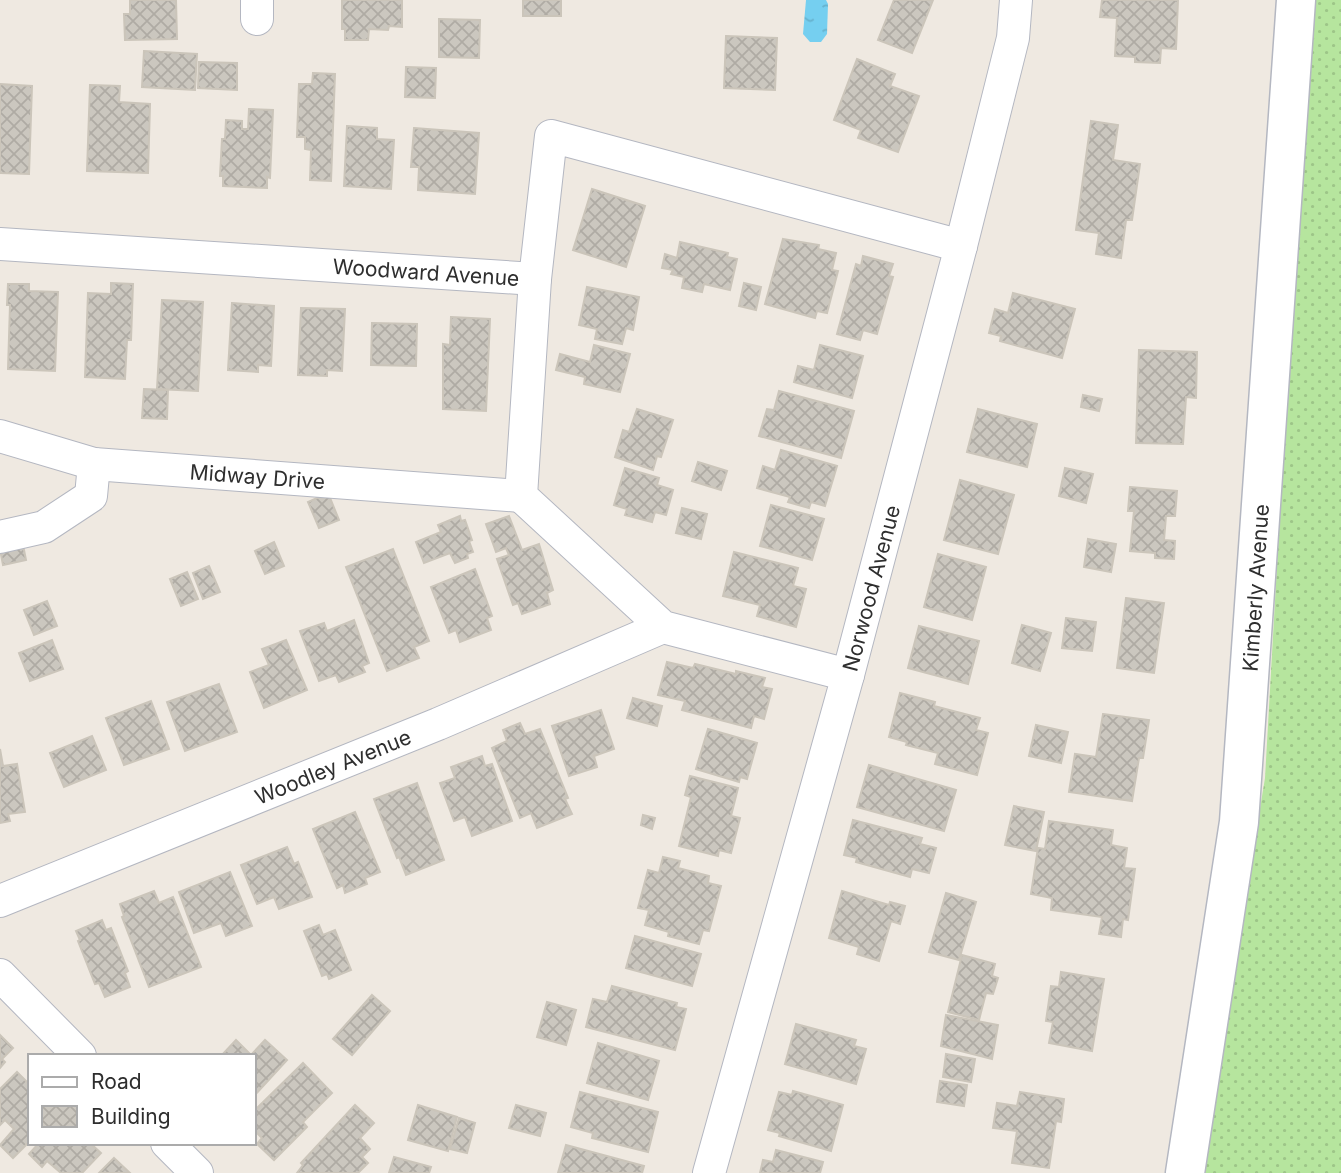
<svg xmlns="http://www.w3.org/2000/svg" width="1341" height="1173" font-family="Inter,sans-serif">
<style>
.grass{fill:url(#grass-dots)}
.water{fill:url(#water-ripples)}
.building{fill:url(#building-cross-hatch);stroke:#cbc5ba;stroke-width:2}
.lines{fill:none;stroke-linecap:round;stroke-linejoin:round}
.street-casing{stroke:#b4b7c1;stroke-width:34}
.secondary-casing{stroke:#b4b7c1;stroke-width:41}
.street{stroke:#fff;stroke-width:32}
.secondary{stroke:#fff;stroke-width:38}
.labels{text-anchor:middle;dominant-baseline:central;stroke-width:6;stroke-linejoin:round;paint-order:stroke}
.street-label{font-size:21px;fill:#2e2e2e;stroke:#fff}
</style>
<defs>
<pattern id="grass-dots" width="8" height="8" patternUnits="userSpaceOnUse" patternTransform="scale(1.75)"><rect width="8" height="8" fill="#b6e59e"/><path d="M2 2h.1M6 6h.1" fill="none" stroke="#9dc588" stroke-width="1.8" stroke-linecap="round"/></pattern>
<pattern id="water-ripples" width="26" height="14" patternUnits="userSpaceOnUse" patternTransform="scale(1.75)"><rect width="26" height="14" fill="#75cff0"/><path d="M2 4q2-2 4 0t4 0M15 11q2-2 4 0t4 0" fill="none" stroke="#66b2ce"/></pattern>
<pattern id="building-cross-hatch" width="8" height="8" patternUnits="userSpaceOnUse" patternTransform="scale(1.75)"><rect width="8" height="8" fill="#cbc7bf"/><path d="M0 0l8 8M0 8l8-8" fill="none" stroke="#afaba4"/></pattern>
</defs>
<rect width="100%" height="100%" fill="#efe9e1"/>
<polygon class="grass" points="1309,0 1341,0 1341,1173 1200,1173 1265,778"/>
<polygon class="water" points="806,0 826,0 828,4 827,34 821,42 810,42 803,34"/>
<g class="building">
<polygon points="130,0 176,0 177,39 125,40 124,14 130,14"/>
<polygon points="342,0 402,0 402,27 389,26 388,30 369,29 368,40 345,40 345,29 342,29"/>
<rect x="523" y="0" width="38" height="16"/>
<polygon points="894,0 933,0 912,53 878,40"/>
<polygon points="1102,0 1178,0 1176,49 1161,48 1160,63 1135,62 1135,57 1115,56 1117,18 1100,17"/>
<polygon points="439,19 480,20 479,58 439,57"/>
<polygon points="726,36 777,38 775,90 724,88"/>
<polygon points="144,51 197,54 195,90 142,87"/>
<polygon points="857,59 895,74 890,86 919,96 898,152 858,138 861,130 834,120"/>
<polygon points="199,62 237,63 237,90 198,88"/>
<polygon points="406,67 436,68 435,98 405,97"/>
<polygon points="313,73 335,74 331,181 310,180 311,150 305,149 305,137 297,137 299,84 312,84"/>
<polygon points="0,84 32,86 29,174 0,173"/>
<polygon points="90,85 120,86 119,102 150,104 148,173 87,171"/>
<polygon points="249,109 273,110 270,178 267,177 267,188 223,186 223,176 220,176 222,139 225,139 226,120 242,121 242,129 248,129"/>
<polygon points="1091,121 1118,125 1113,160 1140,164 1132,220 1126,220 1121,258 1096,254 1099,233 1076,230"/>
<polygon points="347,126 377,128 377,139 394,140 391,189 344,186"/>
<polygon points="414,128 479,133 475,194 418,190 419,167 411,167"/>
<polygon points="592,189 645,206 626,267 573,250"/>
<polygon points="783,239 819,245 818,249 836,253 832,270 838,271 827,313 817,311 815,318 765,304"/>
<polygon points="680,242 728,253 727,257 737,259 730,290 704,284 702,292 682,288 684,277 671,274 673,270 662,268 665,254 677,258"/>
<polygon points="863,256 893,264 889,276 893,277 877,334 863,330 860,340 837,334 856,264 861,266"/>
<polygon points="111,283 133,284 131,340 127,340 125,379 85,377 88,293 111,294"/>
<polygon points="744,283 761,287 756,310 739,306"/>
<polygon points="8,284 29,284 29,291 58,292 55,371 8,369 10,305 7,305"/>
<polygon points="587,287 639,297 633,330 626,328 622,344 595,339 597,329 579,325"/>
<polygon points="1013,293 1075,309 1062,358 1000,341 1001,336 989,333 995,309 1008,313"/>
<polygon points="162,300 203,302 198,391 157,389"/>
<polygon points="232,303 274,306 271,366 258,365 258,372 228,370"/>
<polygon points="301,308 345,309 342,371 327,370 327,376 298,375"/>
<polygon points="451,317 490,319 486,411 443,409 443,344 450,345"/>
<polygon points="372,323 417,324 416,366 371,365"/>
<polygon points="594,345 630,354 620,392 584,384 585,377 556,370 560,354 590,362"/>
<polygon points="820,345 863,356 852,398 794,382 798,366 814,370"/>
<polygon points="1139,350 1197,352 1196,398 1186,397 1183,444 1136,443"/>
<polygon points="144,389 168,390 167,419 142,418"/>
<polygon points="779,391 854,411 841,458 759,436 767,409 774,410"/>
<polygon points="1083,395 1102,399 1099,411 1081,407"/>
<polygon points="637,409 673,420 661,457 657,456 653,470 615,457 623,430 629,432"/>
<polygon points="978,409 1037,424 1027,467 967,452"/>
<polygon points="781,450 837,466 825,506 811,502 809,508 788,502 790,497 757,488 763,466 775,470"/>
<polygon points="698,462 727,471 721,490 692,481"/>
<polygon points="625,468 659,478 657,485 673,490 666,515 655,512 652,522 625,515 627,509 614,505"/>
<polygon points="1065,468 1093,474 1086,503 1059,496"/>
<polygon points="960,480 1014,495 998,554 944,540"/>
<polygon points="1130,487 1177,491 1175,516 1166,516 1164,540 1175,541 1174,559 1155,558 1155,553 1130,551 1134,511 1128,511"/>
<polygon points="328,493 339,520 319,528 308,502"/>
<polygon points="771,505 824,519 812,560 760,546"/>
<polygon points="682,508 707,514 701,539 676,533"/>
<polygon points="460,516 461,521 465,520 472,540 469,541 473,552 467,554 468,558 455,563 450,553 424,563 416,542 441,532 438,525"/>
<polygon points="509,516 522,550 539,544 553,590 547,593 550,604 522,614 518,603 513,605 497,559 509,555 506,548 496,552 486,524"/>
<polygon points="1088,539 1116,544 1111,572 1084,567"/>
<polygon points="22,540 26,560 3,565 0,549"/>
<polygon points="274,542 284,566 265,574 255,551"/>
<polygon points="393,549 429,641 414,647 419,658 387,671 346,567"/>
<polygon points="734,552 798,568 793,586 806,589 796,627 757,616 760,605 723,596"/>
<polygon points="938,554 986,567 972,620 924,607"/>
<polygon points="209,566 220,592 203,599 193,573"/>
<polygon points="475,569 492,616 487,618 491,630 460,642 456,630 449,633 431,587"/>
<polygon points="187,572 198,599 181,606 170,579"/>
<polygon points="1126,598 1164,603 1154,673 1117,668"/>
<polygon points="47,601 57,626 34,635 24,610"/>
<polygon points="1066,618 1096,622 1092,651 1062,648"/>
<polygon points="354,620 369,663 362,666 365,672 339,682 336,675 319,681 300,631 324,623 327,631"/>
<polygon points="1022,625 1051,633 1040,671 1012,663"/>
<polygon points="919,626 979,641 968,684 908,668"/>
<polygon points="52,640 63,669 30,681 19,653"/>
<polygon points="286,640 307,690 264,708 250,672 269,665 262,649"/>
<polygon points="667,662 693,668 695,664 736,674 736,671 765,678 762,687 772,689 764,719 754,716 751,728 682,710 685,701 658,695"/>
<polygon points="219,684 237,732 185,751 167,702"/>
<polygon points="900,693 935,702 934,706 980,718 976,730 988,733 977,775 935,764 938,753 906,745 907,742 889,737"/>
<polygon points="633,698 662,706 657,726 627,718"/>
<polygon points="151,701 169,749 124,765 106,718"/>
<polygon points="601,710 614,749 594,756 597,767 569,776 552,726"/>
<polygon points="1103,714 1149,720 1143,758 1139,758 1132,801 1069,792 1075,754 1096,757"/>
<polygon points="520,723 525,734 540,729 568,798 565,799 572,814 537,828 531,813 520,818 492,748 507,741 503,730"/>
<polygon points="1036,725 1068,732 1061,763 1029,756"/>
<polygon points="708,729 757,743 747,779 740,777 739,782 696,769"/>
<polygon points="92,736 106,770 64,787 50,753"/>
<polygon points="0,749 3,766 17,764 25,812 8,814 10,821 0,823"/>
<polygon points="482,756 485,766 492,764 512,821 472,836 465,817 454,821 440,783 455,778 451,767"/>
<polygon points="869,765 956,790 944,831 857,807"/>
<polygon points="690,776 738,788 731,816 740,818 731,853 719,850 718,856 679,846 691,797 685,795"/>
<polygon points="417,783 444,860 406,875 399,857 397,858 374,799"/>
<polygon points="1014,806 1044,812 1036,851 1005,845"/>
<polygon points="355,812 380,872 365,878 367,884 345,893 343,885 337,888 313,829"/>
<polygon points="643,815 655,818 652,829 641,825"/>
<polygon points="853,820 922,838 920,844 936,848 929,873 912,869 910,877 856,862 857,858 844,855"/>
<polygon points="1049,821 1113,830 1111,845 1127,848 1124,868 1135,869 1128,920 1123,919 1121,937 1099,934 1102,917 1051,910 1052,898 1031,894 1038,848 1045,849"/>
<polygon points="287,847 294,864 298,862 312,897 279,909 274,897 257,904 241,865"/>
<polygon points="663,857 680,861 678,868 709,876 708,883 721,886 709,931 703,930 699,944 668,936 669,932 645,925 649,910 638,908 648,870 659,873"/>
<polygon points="230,872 252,926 226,936 221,923 194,933 179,892"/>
<polygon points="154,891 159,903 173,897 201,967 149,987 122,917 124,916 120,904"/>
<polygon points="842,891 889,905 890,902 905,906 900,924 891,921 879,961 857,954 859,947 829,938"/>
<polygon points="946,893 976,902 959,960 929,952"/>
<polygon points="102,920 106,930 111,928 128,971 125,973 130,987 105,997 99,983 95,984 78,941 80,940 76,931"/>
<polygon points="319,925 323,935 335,930 351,970 329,979 327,974 322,976 304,931"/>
<polygon points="635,936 701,954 692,986 626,968"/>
<polygon points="962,955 995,964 992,976 998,978 993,994 986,993 979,1020 948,1012"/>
<polygon points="1061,972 1104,979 1092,1051 1049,1043 1053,1022 1046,1021 1051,986 1059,987"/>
<polygon points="612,986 677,1003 676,1007 686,1009 675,1050 586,1027 593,999 607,1002"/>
<polygon points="372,995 390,1011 352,1055 333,1039"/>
<polygon points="547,1002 576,1010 566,1045 537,1037"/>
<polygon points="946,1015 998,1025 992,1059 941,1046"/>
<polygon points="796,1024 856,1040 854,1046 866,1049 856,1084 785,1064"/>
<polygon points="0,1035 13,1048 2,1059 5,1062 0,1068"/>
<polygon points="236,1040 251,1055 265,1040 287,1060 254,1096 254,1056 221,1056"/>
<polygon points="598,1043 659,1061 648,1100 587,1083"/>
<polygon points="946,1054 975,1059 971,1082 943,1077"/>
<polygon points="303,1063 332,1093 303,1122 307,1127 274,1160 257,1144 262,1138 254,1130 254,1111"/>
<polygon points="17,1072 30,1085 30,1141 13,1158 0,1145 14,1129 5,1120 0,1125 0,1089"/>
<polygon points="940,1081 967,1085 964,1106 937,1102"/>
<polygon points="793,1091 843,1105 831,1151 779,1136 780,1133 768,1130 779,1092 792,1095"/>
<polygon points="580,1092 658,1112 648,1152 592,1138 593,1133 571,1127"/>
<polygon points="1020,1092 1064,1099 1061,1122 1056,1121 1049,1168 1012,1163 1017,1131 993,1128 997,1103 1017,1106"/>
<polygon points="355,1105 374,1123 360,1138 370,1149 362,1157 368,1163 358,1173 297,1173 303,1165 301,1163"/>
<polygon points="418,1105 457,1117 448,1151 408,1140"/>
<polygon points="516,1105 546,1113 540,1136 509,1128"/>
<polygon points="459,1118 475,1123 467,1153 450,1149"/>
<polygon points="39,1143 90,1143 101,1153 82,1173 61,1173 47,1161 42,1167 29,1154"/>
<polygon points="566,1145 644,1166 642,1173 558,1173"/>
<polygon points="776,1150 823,1162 820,1173 760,1173 763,1160 773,1162"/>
<polygon points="394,1157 431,1167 429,1173 389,1173"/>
<polygon points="114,1158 130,1173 99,1173"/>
</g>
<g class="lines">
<g class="street-casing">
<g id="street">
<polyline points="257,19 257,0"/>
<path id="s1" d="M0,244L535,279"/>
<path id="s2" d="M0,436L94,464L521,496"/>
<polyline points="0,537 44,527 91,496 94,464"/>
<polyline points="848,675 663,627 521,496 535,279 551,136 961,246"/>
<path id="s3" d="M0,901L438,724L663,627"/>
<polyline points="0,975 80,1056"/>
<polyline points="167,1143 197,1173"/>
<path id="s4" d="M709,1173L848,675L961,246L1013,38L1016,0"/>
</g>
</g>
<g class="secondary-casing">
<g id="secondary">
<path id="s5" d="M1185,1173L1239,822L1296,0"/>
</g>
</g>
<use href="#street" class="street"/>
<use href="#secondary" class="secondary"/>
</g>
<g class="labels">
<g class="street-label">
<text stroke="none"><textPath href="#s1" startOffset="427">Woodward Avenue</textPath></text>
<text stroke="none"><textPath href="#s2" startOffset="262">Midway Drive</textPath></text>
<text stroke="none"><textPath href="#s4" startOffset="607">Norwood Avenue</textPath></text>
<text stroke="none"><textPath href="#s5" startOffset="590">Kimberly Avenue</textPath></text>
<text stroke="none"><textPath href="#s3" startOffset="359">Woodley Avenue</textPath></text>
</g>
</g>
<rect x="28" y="1054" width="228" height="91" fill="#ffffff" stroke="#ababab" stroke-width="2"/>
<rect x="42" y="1077" width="35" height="10" fill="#ffffff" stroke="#ababab" stroke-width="2"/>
<text x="91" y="1089" font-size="21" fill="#2e2e2e">Road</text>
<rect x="42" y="1106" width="35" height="21" fill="url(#building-cross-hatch)" stroke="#ababab" stroke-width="2"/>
<text x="91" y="1124" font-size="21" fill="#2e2e2e">Building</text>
</svg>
